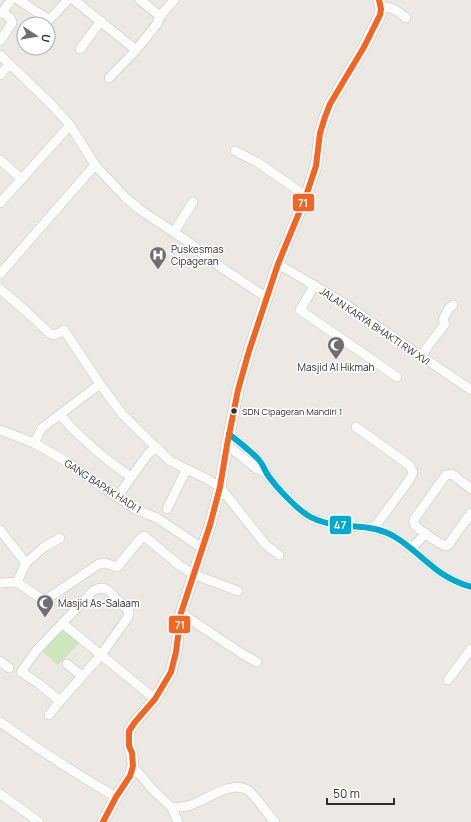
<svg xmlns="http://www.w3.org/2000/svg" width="471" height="822" font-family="Manrope,sans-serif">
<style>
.green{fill:#cee6be}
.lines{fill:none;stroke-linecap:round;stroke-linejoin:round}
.minor-casing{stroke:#c5c4c5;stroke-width:10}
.tertiary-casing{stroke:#c5c4c5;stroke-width:12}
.minor{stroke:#fcfcfb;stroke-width:9}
.tertiary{stroke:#fcfcfb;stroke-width:11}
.bus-1-casing{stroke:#fff;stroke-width:9}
.bus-2-casing{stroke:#fff;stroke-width:9}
.bus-1{stroke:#00a9ce;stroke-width:6}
.bus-2{stroke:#f26522;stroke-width:6}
.bus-dot{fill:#2e2e2e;stroke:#fff;stroke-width:1.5}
.labels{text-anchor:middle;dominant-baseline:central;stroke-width:3;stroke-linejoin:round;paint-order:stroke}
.bus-label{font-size:9px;fill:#2e2e2e;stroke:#fff;text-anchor:start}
.poi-label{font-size:10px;fill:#2e2e2e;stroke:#fff;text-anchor:start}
.street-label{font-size:10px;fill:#2e2e2e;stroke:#fff}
.line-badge{stroke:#fff;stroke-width:1.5}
.badge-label{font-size:11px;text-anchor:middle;font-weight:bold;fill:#fff}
</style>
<rect width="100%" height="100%" fill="#ece8e4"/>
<polygon class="green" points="61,627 80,642 58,665 41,650"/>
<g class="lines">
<g class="minor-casing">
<g id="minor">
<polyline points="19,0 49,20 68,0"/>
<polyline points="74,0 136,50"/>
<polyline points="140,0 160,16"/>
<path d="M381,6C392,7 398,11 406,18"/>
<path d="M0,12C5,14 12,17 12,23L0,41"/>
<polyline points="2,13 11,0"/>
<polyline points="80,49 101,21"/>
<polyline points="0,55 51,104 70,125 95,165 125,197 139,209 190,243 210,260 267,298"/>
<polyline points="0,75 10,64"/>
<polyline points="109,78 136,50 157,24 160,16 174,0"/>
<polyline points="235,151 257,162 306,196"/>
<polyline points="0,160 22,179"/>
<polyline points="0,203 70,125"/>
<polyline points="174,232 193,202"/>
<polyline points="278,264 342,302 471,390"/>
<polyline points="0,274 95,165"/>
<polyline points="315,285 300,310 397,377"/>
<polyline points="0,289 27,312 49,333 54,335 59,333 64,330 100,384 122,414 170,461 207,479 220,487 265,544 279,555"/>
<polyline points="421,357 428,346 445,324 443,320 449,308 453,305"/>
<path d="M60,415C81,439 104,459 131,477"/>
<polyline points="356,427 409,465 413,472 410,479 374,528"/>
<polyline points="0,430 34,443 69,463 85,475 135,509 157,518 202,548"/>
<path d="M229,434C239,442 251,451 259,460C263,464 264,469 267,474C276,487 294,506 307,515C334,532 368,520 395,537C412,547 425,562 441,573C450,579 461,584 471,587"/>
<polyline points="34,443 42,428 100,384"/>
<polyline points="227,445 257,469 265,472"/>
<path d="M471,489L452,474L446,475L415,518C414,521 413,522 414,524C417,529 441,545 446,546L448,545L471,513"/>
<polyline points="120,493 148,454 156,447"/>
<polyline points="167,509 186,470"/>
<polyline points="0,530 26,563"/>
<polyline points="411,549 426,533"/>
<polyline points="17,582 26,563 44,547 60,538"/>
<polyline points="0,583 17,582 40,598 47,599 99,564 105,563 117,567 142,537 144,536 179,565 193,574 238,591"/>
<polyline points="181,613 244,655 257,662"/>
<polyline points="62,623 155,699"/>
<polyline points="0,661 9,668"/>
<polyline points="67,664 82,676"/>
<polyline points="448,680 471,649"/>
<path d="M49,715L60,701L101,655L128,617L129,612C126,608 110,591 106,589C101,587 96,589 93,591L36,651L21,672L38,683L60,701"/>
<path d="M0,722C38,749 76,774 116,797"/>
<path d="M133,766L152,789L172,808C179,807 185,807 191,805C206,800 233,779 249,791C259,800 266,813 275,822"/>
<polyline points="0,794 39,822"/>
<polyline points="172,808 178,822"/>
</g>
</g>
<g class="tertiary-casing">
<polyline id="tertiary" points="103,822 116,797 130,776 133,766 132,753 129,746 129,731 135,722 155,699 171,672 176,652 181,613 210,525 220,487 227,445 238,390 249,351 278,264 306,196 316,166 320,133 325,117 330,104 364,47 380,15 381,9 379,0"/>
</g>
<use href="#minor" class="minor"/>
<use href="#tertiary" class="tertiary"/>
<g class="bus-1-casing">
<path id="bus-1" d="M229,434C239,442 251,451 259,460C263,464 264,469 267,474C276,487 294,506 307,515C334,532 368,520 395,537C412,547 425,562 441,573C450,579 461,584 471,587"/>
</g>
<g class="bus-2-casing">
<polyline id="bus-2" points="103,822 116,797 130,776 133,766 132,753 129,746 129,731 135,722 155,699 171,672 176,652 181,613 210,525 220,487 227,445 238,390 249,351 278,264 306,196 316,166 320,133 325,117 330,104 364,47 380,15 381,9 379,0"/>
</g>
<use href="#bus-1" class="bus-1"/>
<use href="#bus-2" class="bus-2"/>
</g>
<defs>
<g id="hospital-pin" transform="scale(0.9)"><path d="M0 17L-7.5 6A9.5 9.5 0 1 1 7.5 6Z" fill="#706f6e" stroke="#fff"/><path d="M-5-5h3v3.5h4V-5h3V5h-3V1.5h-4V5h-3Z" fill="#fff"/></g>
<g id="mosque-pin" transform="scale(0.9)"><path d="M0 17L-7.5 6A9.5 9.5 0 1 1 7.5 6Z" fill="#706f6e" stroke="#fff"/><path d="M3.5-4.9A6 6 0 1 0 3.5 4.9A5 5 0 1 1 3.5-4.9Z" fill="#fff"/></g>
</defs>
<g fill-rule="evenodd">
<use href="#hospital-pin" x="158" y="255"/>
<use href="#mosque-pin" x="336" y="345"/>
<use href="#mosque-pin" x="45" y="603"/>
</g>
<circle class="bus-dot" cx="234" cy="411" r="3.5"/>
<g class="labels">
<g class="bus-label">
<text x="242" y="411">SDN Cipageran Mandiri 1</text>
</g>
<g class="poi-label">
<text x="171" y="249">Puskesmas<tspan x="171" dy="12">Cipageran</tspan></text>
<text x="336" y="367" text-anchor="middle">Masjid Al Hikmah</text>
<text x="58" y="603">Masjid As-Salaam</text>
</g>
<g class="street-label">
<text transform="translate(375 326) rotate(34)">JALAN KARYA BHAKTI RW XVI</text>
<text transform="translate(103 486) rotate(33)">GANG BAPAK HADI 1</text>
</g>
</g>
<g class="line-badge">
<rect x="292" y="193" width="23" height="19" rx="4" fill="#f26522"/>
<rect x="329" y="515" width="23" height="20" rx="4" fill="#00a9ce"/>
<rect x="168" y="615" width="23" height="19" rx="4" fill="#f26522"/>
</g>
<g class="badge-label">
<text x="303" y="207">71</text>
<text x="340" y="529">47</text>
<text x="180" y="629">71</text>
</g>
<g transform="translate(36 36) rotate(102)"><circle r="19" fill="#ffffff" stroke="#ababab"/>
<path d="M0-3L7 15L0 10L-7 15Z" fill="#706f6e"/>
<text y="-6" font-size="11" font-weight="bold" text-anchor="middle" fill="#2e2e2e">U</text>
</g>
<path d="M327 798v6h67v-6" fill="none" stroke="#2e2e2e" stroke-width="2"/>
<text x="333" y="798" font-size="12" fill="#2e2e2e" stroke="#ffffff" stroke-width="3" paint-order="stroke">50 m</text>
</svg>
